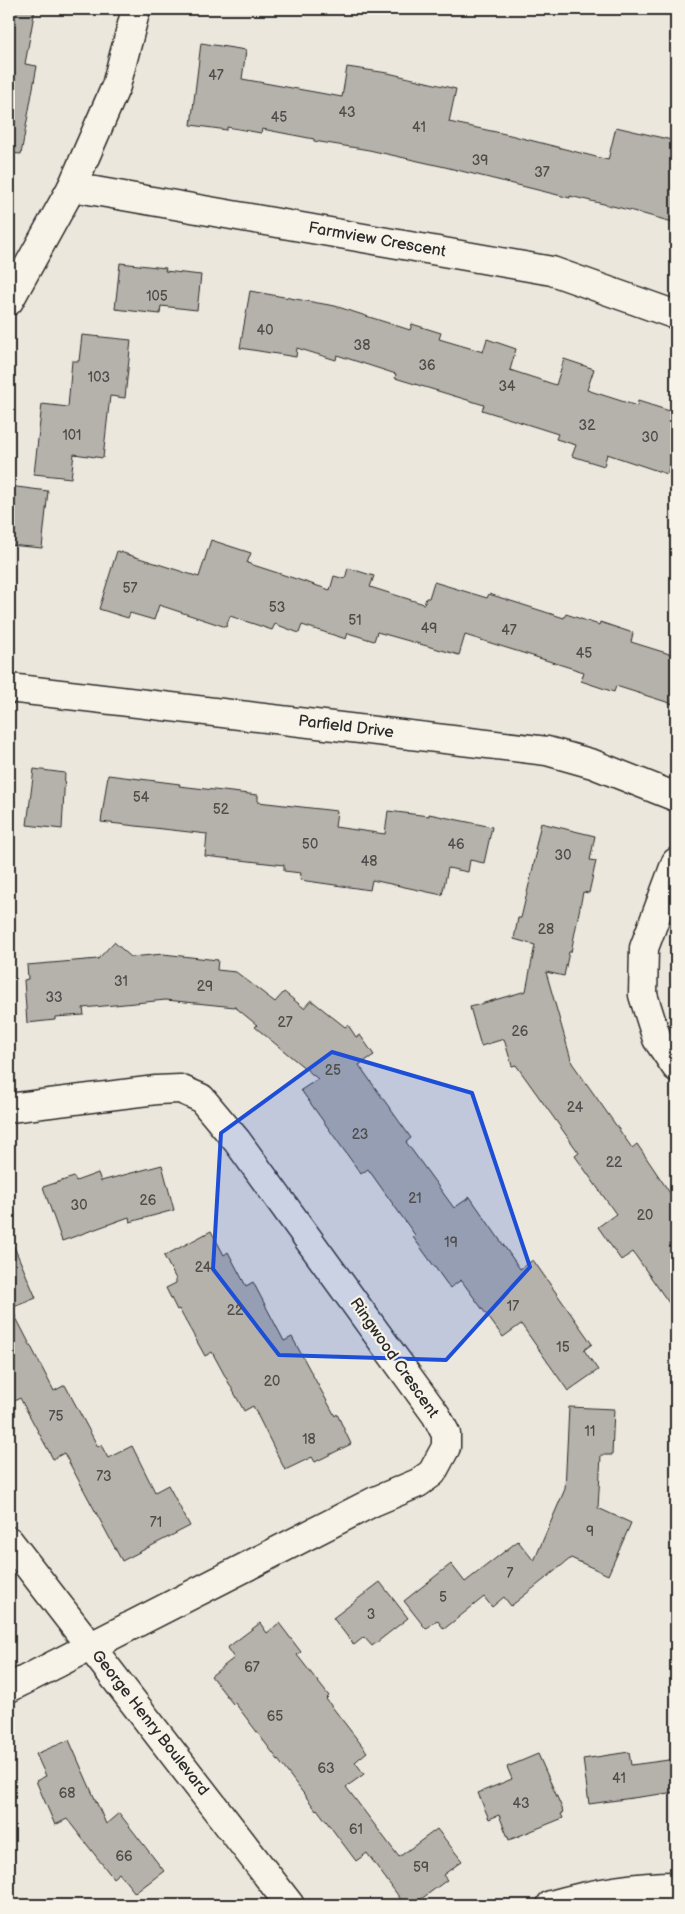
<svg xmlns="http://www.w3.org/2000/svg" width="685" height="1914" font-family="'Balsamiq Sans',sans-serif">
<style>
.building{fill:#b5b2ab;stroke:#2b2b2b}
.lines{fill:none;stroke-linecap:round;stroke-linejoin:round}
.minor-casing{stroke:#2b2b2b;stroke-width:31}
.tertiary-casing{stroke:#2b2b2b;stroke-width:31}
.minor{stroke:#f7f3e8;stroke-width:28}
.tertiary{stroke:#f7f3e8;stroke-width:28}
.marked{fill:#1d4ed8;fill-opacity:0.2;stroke:#1d4ed8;stroke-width:4;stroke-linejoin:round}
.labels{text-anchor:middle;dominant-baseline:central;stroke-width:4.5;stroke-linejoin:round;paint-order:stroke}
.number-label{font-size:14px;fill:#4e4d4b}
.street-label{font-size:16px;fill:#2b2b2b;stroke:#f7f3e8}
</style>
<rect width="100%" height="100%" fill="#ebe7dd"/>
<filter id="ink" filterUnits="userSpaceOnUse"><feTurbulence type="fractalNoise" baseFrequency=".02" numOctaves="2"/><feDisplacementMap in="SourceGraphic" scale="10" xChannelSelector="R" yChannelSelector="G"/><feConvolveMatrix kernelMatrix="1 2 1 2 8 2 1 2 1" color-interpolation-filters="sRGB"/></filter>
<g filter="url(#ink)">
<g class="building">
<polygon points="9,9 35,9 25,64 37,66 21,154 9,153"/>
<polygon points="201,43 246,50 242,79 342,97 347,67 388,73 456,89 449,122 510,135 608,160 616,127 676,141 676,223 629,210 570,196 570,198 445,167 369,150 314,141 314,139 262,129 261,133 227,127 227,130 191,125"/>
<polygon points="120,263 166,268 165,271 201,275 197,310 161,306 160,314 115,309"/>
<polygon points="250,291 335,306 410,330 412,324 441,333 439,339 483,352 487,339 516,349 510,370 556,385 564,359 594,369 587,390 637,406 638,401 676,413 676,446 667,474 607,454 604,466 572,456 576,445 556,439 558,434 482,410 484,405 395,378 396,374 337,355 336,360 297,348 296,357 240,348"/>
<polygon points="82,335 131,340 125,398 110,396 103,458 74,454 71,478 34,474 42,404 68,407 72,361 79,361"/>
<polygon points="9,486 48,491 42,548 9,545"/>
<polygon points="211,540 251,553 247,563 330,590 334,576 345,579 348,568 374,576 370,587 424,604 426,598 429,598 434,582 487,598 489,594 564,618 566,614 599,625 600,622 633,633 631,642 676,656 676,705 616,686 614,692 581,681 584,672 465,635 459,655 377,632 374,641 348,633 346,639 302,625 299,633 275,624 272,630 230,616 226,627 159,605 154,620 130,613 128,618 99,609 117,551 199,577"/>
<polygon points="34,769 65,773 62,829 27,825"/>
<polygon points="108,775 180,784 179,786 258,795 258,802 337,811 335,827 385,834 388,811 429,816 429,814 492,827 484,863 470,860 468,872 448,868 442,895 372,880 370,890 300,880 301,873 284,871 284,865 205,856 207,834 101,822"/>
<polygon points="541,823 595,836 590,860 596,861 589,893 583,892 571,952 569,952 564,976 546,972 572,1063 632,1148 637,1144 676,1202 676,1313 633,1252 621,1260 598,1227 616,1214 575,1156 579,1153 516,1065 512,1066 504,1039 481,1046 470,1007 526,991 535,945 514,939 518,918 521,918 537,851 535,850"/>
<polygon points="114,942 131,957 163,954 218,960 217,970 236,972 275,1002 284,992 304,1008 311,1000 345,1027 348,1025 356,1037 360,1035 374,1055 359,1065 411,1138 406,1142 454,1208 470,1197 520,1269 533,1260 592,1344 584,1350 598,1370 568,1391 521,1324 503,1337 461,1280 450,1288 413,1237 415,1235 368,1169 361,1174 301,1090 318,1079 255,1027 257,1025 235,1007 166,1000 83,1008 84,1015 55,1017 55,1020 27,1023 24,980 28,979 27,965 98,959"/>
<polygon points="162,1165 174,1210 130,1222 129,1217 62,1241 43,1187 74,1177 76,1181 98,1173 101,1181"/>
<polygon points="211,1231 224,1255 228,1252 246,1286 253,1282 284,1341 292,1337 335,1416 337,1414 351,1444 315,1462 312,1457 285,1470 253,1406 244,1411 212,1352 205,1356 179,1309 177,1310 166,1288 176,1283 176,1279 164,1256"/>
<polygon points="9,1235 36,1298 11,1308 54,1391 65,1385 98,1447 101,1445 108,1458 132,1446 155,1492 168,1485 190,1526 122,1561 64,1453 53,1459 20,1398 9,1404"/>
<polygon points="569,1407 614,1409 612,1455 601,1455 598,1508 631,1523 608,1575 571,1558 511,1606 504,1597 492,1607 484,1597 444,1629 437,1620 426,1629 404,1601 451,1564 465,1582 518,1541 534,1561 565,1489"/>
<polygon points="380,1582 408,1618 372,1646 364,1637 354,1645 333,1618"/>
<polygon points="260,1623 267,1633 279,1623 301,1652 297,1655 329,1696 326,1699 367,1752 355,1762 364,1774 346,1787 399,1857 437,1829 462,1861 443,1875 447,1880 413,1905 405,1905 367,1853 356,1861 317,1809 316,1810 235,1703 233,1704 211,1676 234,1658 227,1648"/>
<polygon points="69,1740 106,1824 119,1813 164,1871 135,1893 119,1873 113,1878 67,1819 55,1825 36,1781 46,1776 36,1754"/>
<polygon points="629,1752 631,1765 676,1759 676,1792 589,1804 583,1759"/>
<polygon points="538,1754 562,1808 563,1813 561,1814 563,1818 509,1840 499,1815 489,1819 478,1793 512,1779 507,1767"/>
</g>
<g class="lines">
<g class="minor-casing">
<g id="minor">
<polyline points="72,187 552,271 676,315"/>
<polyline points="9,301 72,187 116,86 136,9"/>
<polyline points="9,688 547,751 593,764 676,797"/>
<polyline points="676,862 644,948 643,995 657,1039 676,1067"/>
<polyline points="9,1108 156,1090 180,1089 201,1098 237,1141 436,1415 446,1434 446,1447 432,1473 418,1483 373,1502 9,1688"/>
<polyline points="9,1541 290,1905"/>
</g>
</g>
<g class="tertiary-casing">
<path id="tertiary" d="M551,1905C593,1893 633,1886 676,1886"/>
</g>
<use href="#minor" class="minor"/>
<use href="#tertiary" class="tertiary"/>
</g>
</g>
<path class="marked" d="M332,1052L472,1093L530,1267L446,1360L279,1355L213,1269L221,1133Z"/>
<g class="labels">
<g class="number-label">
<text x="216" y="75">47</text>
<text x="347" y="112">43</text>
<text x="279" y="117">45</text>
<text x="419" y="127">41</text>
<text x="480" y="160">39</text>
<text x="542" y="172">37</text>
<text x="157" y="296">105</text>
<text x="265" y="330">40</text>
<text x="362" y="345">38</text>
<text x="427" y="365">36</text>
<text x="99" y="377">103</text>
<text x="507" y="386">34</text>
<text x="587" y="425">32</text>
<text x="72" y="435">101</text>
<text x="650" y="437">30</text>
<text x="130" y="588">57</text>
<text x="277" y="607">53</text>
<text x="355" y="620">51</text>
<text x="429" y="628">49</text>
<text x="509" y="630">47</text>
<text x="584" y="653">45</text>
<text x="141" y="797">54</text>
<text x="221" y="809">52</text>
<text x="310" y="844">50</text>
<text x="456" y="844">46</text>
<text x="563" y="855">30</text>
<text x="369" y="861">48</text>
<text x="546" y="929">28</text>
<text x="121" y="981">31</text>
<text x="205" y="986">29</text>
<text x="54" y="997">33</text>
<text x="285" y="1022">27</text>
<text x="520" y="1031">26</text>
<text x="333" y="1070">25</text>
<text x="575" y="1107">24</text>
<text x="360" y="1134">23</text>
<text x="614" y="1162">22</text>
<text x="415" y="1198">21</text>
<text x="148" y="1200">26</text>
<text x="79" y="1205">30</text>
<text x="645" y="1215">20</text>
<text x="451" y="1242">19</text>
<text x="203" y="1267">24</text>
<text x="513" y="1306">17</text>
<text x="235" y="1310">22</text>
<text x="563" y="1347">15</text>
<text x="272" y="1381">20</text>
<text x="56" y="1416">75</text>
<text x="590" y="1431">11</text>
<text x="309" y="1439">18</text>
<text x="104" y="1476">73</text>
<text x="156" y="1522">71</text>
<text x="590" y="1531">9</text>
<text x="510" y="1573">7</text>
<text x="443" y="1597">5</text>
<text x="371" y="1614">3</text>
<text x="252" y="1667">67</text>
<text x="275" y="1716">65</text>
<text x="326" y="1768">63</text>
<text x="619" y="1778">41</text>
<text x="67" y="1793">68</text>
<text x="521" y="1803">43</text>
<text x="356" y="1829">61</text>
<text x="124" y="1856">66</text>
<text x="421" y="1867">59</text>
</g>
<g class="street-label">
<text transform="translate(377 240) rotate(10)">Farmview Crescent</text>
<text transform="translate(346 727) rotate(7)">Parfield Drive</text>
<text transform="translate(394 1358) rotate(55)">Ringwood Crescent</text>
<text transform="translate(150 1723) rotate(52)">George Henry Boulevard</text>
</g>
</g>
<rect width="685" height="1914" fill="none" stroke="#f7f3e8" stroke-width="30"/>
<rect x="15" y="15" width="655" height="1884" fill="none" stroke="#2b2b2b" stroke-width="2" filter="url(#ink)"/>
</svg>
